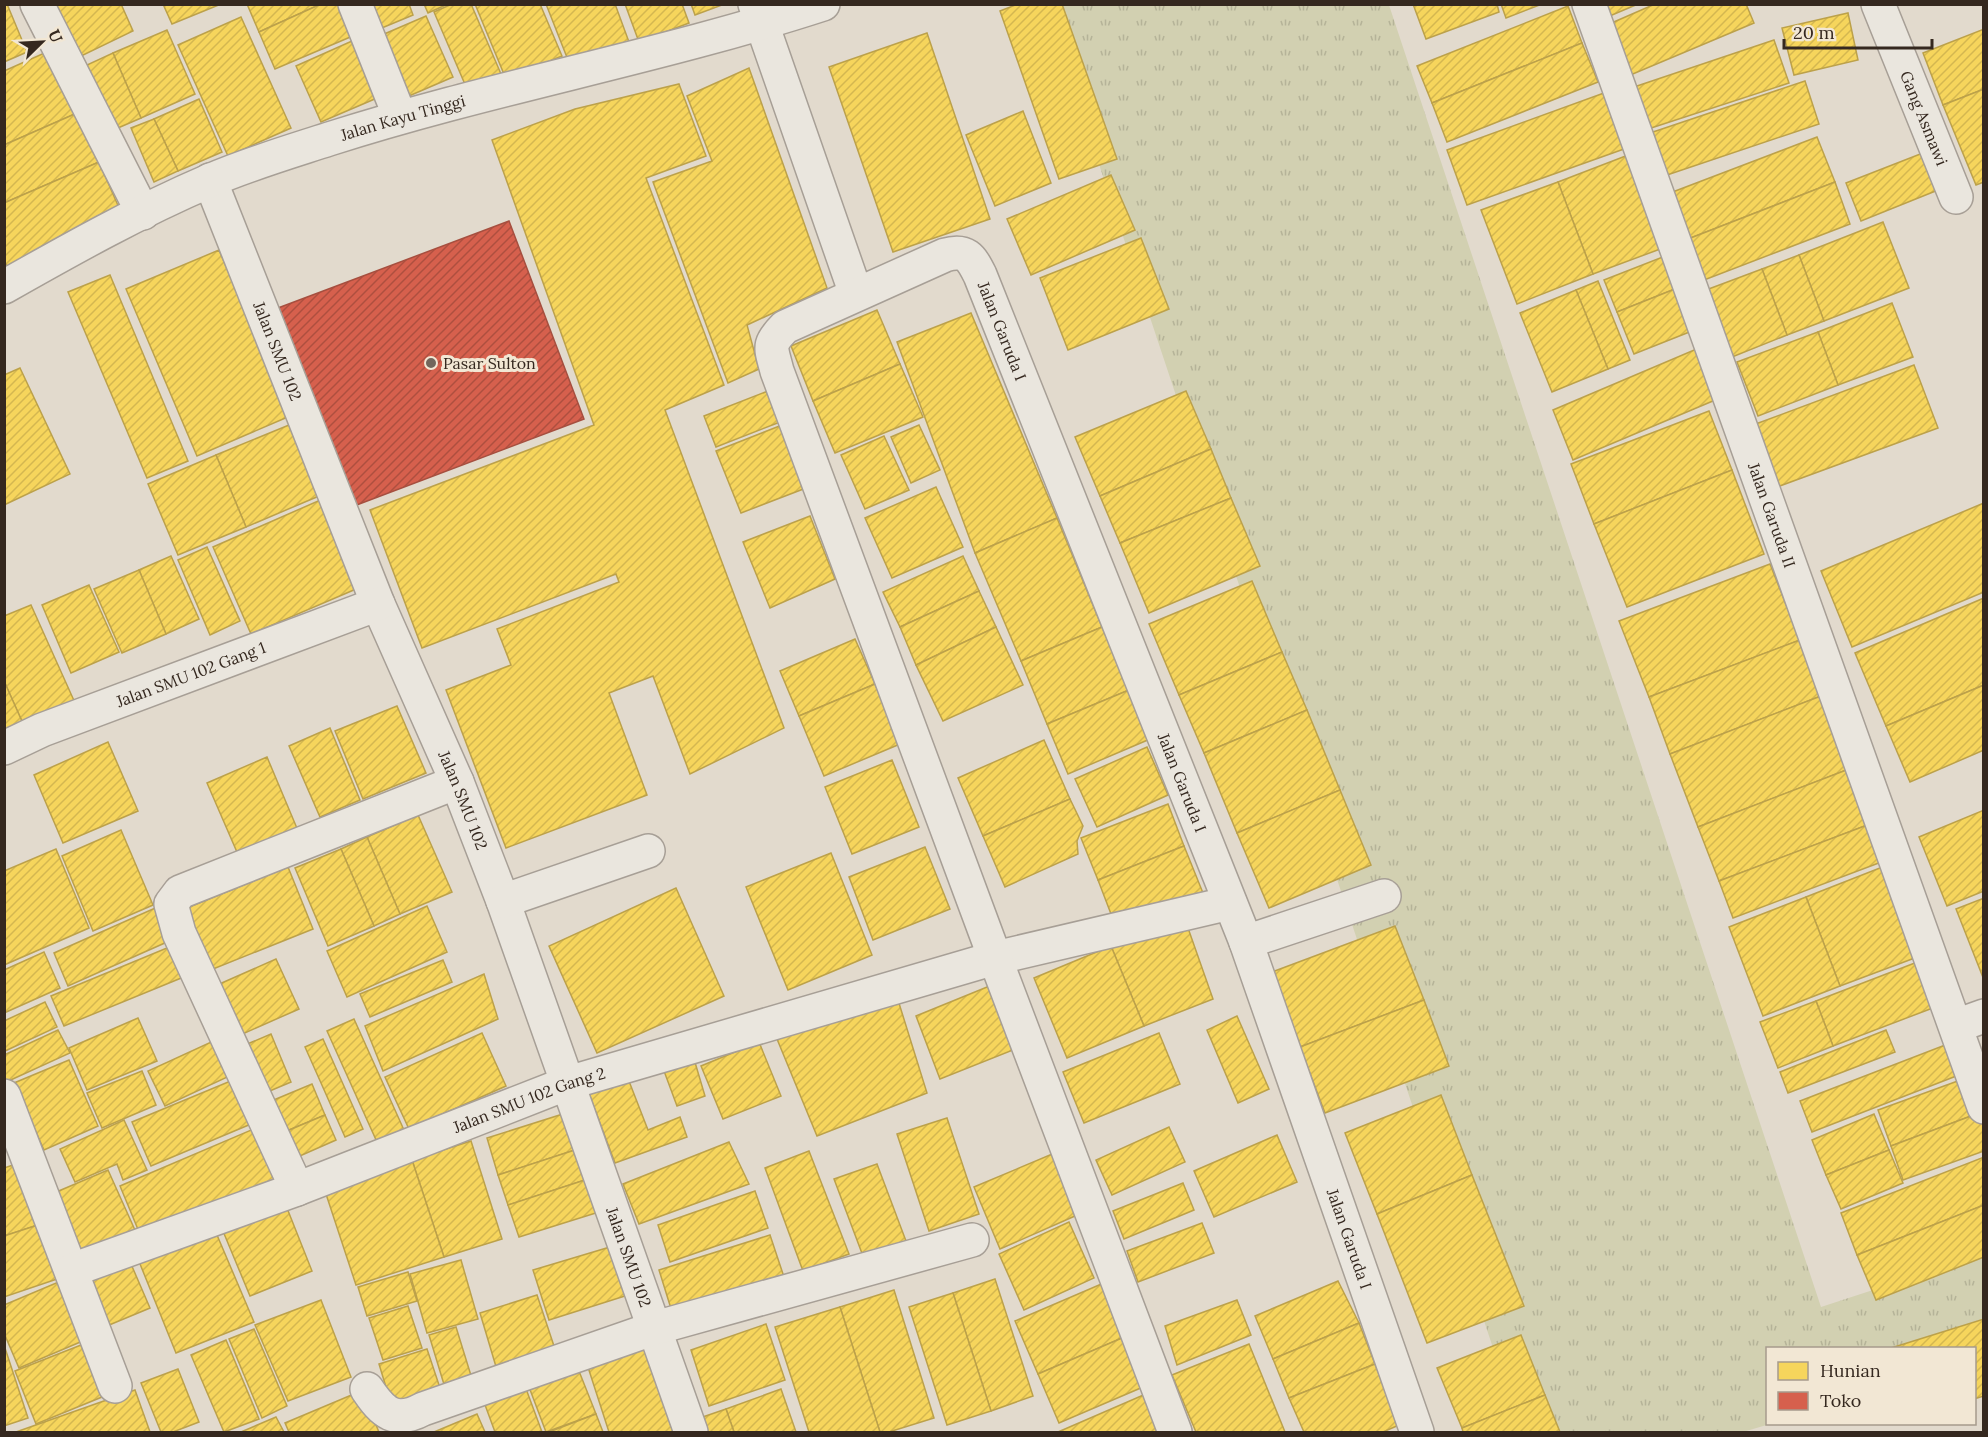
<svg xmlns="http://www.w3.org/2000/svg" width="1988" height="1437" font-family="Lora,serif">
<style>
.grass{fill:url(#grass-tufts)}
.homes{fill:url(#homes-hatch);stroke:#bca14a;stroke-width:1.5}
.shops{fill:url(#shops-hatch);stroke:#a64f3f;stroke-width:1.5}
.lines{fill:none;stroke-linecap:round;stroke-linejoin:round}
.minor-casing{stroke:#a79f96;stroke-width:36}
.minor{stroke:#eae6de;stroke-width:33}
.poi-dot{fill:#72665c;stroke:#f2e7d4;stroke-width:2}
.labels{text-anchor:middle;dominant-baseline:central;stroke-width:6;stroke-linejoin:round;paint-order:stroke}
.street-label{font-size:16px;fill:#35281f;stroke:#f2e7d4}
.poi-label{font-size:16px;fill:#35281f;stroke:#f2e7d4;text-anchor:start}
</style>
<defs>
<pattern id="grass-tufts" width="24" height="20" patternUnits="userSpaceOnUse" patternTransform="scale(1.5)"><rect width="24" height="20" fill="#d2d0b1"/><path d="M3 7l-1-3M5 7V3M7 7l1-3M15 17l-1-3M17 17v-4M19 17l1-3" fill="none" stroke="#b5b398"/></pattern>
<pattern id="homes-hatch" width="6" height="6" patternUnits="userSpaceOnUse" patternTransform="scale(1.5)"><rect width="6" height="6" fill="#f6d55c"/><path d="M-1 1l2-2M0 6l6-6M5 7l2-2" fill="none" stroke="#d4b750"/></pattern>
<pattern id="shops-hatch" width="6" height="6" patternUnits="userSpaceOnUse" patternTransform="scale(1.5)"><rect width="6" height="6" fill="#d6604d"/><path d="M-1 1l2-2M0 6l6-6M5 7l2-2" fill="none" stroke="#ae4f3f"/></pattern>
</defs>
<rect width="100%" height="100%" fill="#e2dacd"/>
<polygon class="grass" points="1046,5 1389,5 1821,1307 1983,1254 1983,1353 1974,1348 1768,1348 1768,1424 1770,1424 1743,1432 1521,1432"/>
<g class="homes">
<polygon points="4,4 7,4 27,52 4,62"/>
<polygon points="52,4 121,4 133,31 77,58"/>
<polygon points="163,4 221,4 172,24"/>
<polygon points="247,4 321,4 259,32"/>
<polygon points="321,4 342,4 355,35 275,69 259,32"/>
<polygon points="366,4 409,4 413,15 377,30"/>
<polygon points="424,4 448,4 428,13"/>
<polygon points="452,4 471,4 501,74 467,89 434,12"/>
<polygon points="475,4 540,4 562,56 506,79"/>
<polygon points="546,4 615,4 629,42 570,65"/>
<polygon points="625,4 682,4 689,23 639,42"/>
<polygon points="691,4 721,4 722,5 695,15"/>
<polygon points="1018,4 1062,4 1117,159 1059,179 1000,11"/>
<polygon points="1413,4 1497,4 1499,12 1426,39"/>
<polygon points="1501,4 1542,4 1506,18"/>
<polygon points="1599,4 1638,4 1605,18"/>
<polygon points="1655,4 1746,4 1754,23 1628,76 1607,25"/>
<polygon points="1568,6 1582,43 1432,103 1417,66"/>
<polygon points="1848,13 1858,60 1794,75 1782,28"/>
<polygon points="426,16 453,77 402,99 375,38"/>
<polygon points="241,17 291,128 228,156 178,45"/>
<polygon points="1984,29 1984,89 1943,105 1923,53"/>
<polygon points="167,30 195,94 141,118 113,53"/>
<polygon points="927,33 990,219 893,252 829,67"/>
<polygon points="1774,40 1789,83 1648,129 1634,87"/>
<polygon points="352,41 377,98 321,122 296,66"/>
<polygon points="1582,43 1598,82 1447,142 1432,103"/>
<polygon points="49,51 77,113 4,145 4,71"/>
<polygon points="113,53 141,118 104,134 76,70"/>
<polygon points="749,68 827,288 747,325 759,369 728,383 653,182 712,161 687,96"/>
<polygon points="1805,81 1819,124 1664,176 1650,133"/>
<polygon points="679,84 706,156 646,178 724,385 665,410 784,728 690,774 653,676 609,693 647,795 506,848 446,690 511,665 497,629 619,582 616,574 422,648 370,510 594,425 492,140 575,109"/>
<polygon points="1984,89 1984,182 1976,185 1943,105"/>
<polygon points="1604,93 1624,149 1467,205 1447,150"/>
<polygon points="199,99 222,152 178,171 154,119"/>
<polygon points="1023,111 1051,183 995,206 966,135"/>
<polygon points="77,113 99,162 4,203 4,145"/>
<polygon points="154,119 178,171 154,182 131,128"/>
<polygon points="1817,137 1835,182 1688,239 1670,193"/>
<polygon points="1928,151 1943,188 1861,221 1846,183"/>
<polygon points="1636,152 1671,245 1593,274 1558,182"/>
<polygon points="99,162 123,217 8,268 4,260 4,203"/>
<polygon points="1111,175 1135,230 1031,275 1007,219"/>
<polygon points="1558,182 1593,274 1517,304 1481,210"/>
<polygon points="1835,182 1850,224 1704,280 1688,239"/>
<polygon points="1883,222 1909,288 1824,321 1799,255"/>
<polygon points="1141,238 1169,309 1068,350 1040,278"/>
<polygon points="219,250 290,416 197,456 126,289"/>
<polygon points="1673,253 1685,285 1617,312 1604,280"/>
<polygon points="1799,255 1824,321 1787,335 1762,269"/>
<polygon points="1762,269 1787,335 1732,357 1706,290"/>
<polygon points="110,275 188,461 147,478 68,292"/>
<polygon points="1598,281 1630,360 1608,369 1576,290"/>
<polygon points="1685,285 1702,327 1634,354 1617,312"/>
<polygon points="1576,290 1608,369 1552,392 1520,313"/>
<polygon points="1892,303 1913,357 1838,385 1818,332"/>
<polygon points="877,310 900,364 813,401 791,346"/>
<polygon points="971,313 1057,518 975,553 897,342"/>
<polygon points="1818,332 1838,385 1758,416 1737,362"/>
<polygon points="1706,345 1727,395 1573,460 1553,410"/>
<polygon points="900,364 923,417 835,453 813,401"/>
<polygon points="1914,365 1938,428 1777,487 1753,425"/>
<polygon points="20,368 70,474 4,505 4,375"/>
<polygon points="768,391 780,422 716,447 704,416"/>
<polygon points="1186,391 1211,449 1100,496 1075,437"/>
<polygon points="1709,411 1732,470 1594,524 1571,464"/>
<polygon points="289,425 319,496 246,527 216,455"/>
<polygon points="782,425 806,488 741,513 716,451"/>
<polygon points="919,425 940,470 911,483 891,437"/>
<polygon points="884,436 909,490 865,509 841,455"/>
<polygon points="1211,449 1231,498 1120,543 1100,496"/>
<polygon points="216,455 246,527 178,555 148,484"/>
<polygon points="1732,470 1764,554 1627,607 1594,524"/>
<polygon points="936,487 963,547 892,578 865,518"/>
<polygon points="325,498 363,586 251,634 213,547"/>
<polygon points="1231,498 1260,566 1149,613 1120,543"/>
<polygon points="1984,503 1984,592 1852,647 1821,571"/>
<polygon points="810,516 835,579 770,608 743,542"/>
<polygon points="1057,518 1102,627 1021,661 975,553"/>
<polygon points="207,547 240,621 210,635 178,560"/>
<polygon points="171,556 199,619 166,634 139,570"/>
<polygon points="963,556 979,591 900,627 883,592"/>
<polygon points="1770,564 1800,640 1649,697 1619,621"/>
<polygon points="139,570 166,634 122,653 94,589"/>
<polygon points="1252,581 1282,652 1179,695 1149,624"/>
<polygon points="89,585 119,652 71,673 42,605"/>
<polygon points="979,591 996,627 916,665 900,627"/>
<polygon points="1984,598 1984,685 1886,726 1855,653"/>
<polygon points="31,605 76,705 25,728 4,681 4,616"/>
<polygon points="996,627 1023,685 943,721 916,665"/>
<polygon points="1102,627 1129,690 1047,724 1021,661"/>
<polygon points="855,639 875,684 799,716 780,671"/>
<polygon points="1800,640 1821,696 1670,754 1649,697"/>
<polygon points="1282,652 1307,710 1204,753 1179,695"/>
<polygon points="4,681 25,728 4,737"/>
<polygon points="875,684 900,744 824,776 799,716"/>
<polygon points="1984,685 1984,750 1910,782 1886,726"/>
<polygon points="1129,690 1150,739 1068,774 1047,724"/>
<polygon points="1821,696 1849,769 1698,827 1670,754"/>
<polygon points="397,706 426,773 363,799 335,731"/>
<polygon points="1307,710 1340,790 1237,833 1204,753"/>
<polygon points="330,728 360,800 320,817 289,746"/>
<polygon points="1044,740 1070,799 983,836 958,778"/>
<polygon points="108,742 138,811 63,843 34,775"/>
<polygon points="1147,747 1168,795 1097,827 1075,779"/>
<polygon points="267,757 299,833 240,859 207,783"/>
<polygon points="892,760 919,827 852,854 825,787"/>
<polygon points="1849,769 1870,824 1719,881 1698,827"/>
<polygon points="1340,790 1371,865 1269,908 1237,833"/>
<polygon points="1070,799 1083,826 1077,841 1078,854 1005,887 983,836"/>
<polygon points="1168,804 1184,846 1098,880 1081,838"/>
<polygon points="1984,810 1984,891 1947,906 1919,837"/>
<polygon points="418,815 452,892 400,914 367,837"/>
<polygon points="1870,824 1884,861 1733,918 1719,881"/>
<polygon points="121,830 153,905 93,931 62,856"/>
<polygon points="367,837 400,914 374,926 341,849"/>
<polygon points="1184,846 1203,893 1116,927 1098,880"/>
<polygon points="925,847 950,909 873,940 849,877"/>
<polygon points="56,849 89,928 4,965 4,871"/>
<polygon points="341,849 374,926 328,946 295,868"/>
<polygon points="831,853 872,955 788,990 746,887"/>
<polygon points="1885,866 1920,956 1840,986 1806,897"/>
<polygon points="288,867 313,929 208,971 182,910"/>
<polygon points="676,888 724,996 597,1053 549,946"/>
<polygon points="1806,897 1840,986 1763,1016 1729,927"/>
<polygon points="1984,898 1984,980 1956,909"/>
<polygon points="162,905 176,938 68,986 54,953"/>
<polygon points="427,906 447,952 347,997 327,951"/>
<polygon points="1395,926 1424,1000 1300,1047 1272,972"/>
<polygon points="1188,928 1213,999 1144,1026 1111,946"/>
<polygon points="179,943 191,974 64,1026 51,996"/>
<polygon points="1111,946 1144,1026 1067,1058 1034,978"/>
<polygon points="44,952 60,988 4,1013 4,970"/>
<polygon points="276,959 299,1009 238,1036 215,986"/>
<polygon points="443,960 452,982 370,1017 360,994"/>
<polygon points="1920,961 1938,1006 1833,1046 1816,1001"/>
<polygon points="484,974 498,1019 383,1071 365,1026"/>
<polygon points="992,985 1018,1048 940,1079 916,1016"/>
<polygon points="898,1000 927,1093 817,1136 777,1039"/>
<polygon points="1424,1000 1449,1066 1325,1113 1300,1047"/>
<polygon points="1816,1001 1833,1046 1778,1068 1760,1022"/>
<polygon points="45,1002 57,1027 5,1051 4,1021"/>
<polygon points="1237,1016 1269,1089 1238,1103 1207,1030"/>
<polygon points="138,1018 157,1061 87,1090 69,1048"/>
<polygon points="354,1019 404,1130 377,1142 327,1031"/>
<polygon points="58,1030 70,1053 4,1083 4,1055"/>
<polygon points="1886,1030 1895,1052 1788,1093 1780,1072"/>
<polygon points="482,1033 506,1086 409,1129 385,1077"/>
<polygon points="1159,1033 1180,1084 1084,1123 1063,1072"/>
<polygon points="271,1034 291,1082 265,1093 245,1045"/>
<polygon points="220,1038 236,1073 165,1106 148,1071"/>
<polygon points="323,1039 363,1129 345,1137 305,1047"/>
<polygon points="759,1042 781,1096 723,1119 701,1066"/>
<polygon points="1953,1042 1964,1073 1812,1132 1800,1101"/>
<polygon points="694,1059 705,1096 677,1106 664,1071"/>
<polygon points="69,1060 98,1126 44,1150 14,1083"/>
<polygon points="142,1071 156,1105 102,1128 87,1093"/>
<polygon points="627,1076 648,1130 680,1117 687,1137 615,1163 588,1091"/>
<polygon points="1966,1078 1979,1113 1891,1146 1878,1110"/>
<polygon points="233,1080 251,1124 151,1166 132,1122"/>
<polygon points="312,1084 325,1115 282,1133 269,1102"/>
<polygon points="1441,1095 1472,1175 1377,1214 1345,1133"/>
<polygon points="566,1113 578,1149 498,1175 487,1138"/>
<polygon points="1979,1113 1984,1126 1984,1151 1903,1180 1891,1146"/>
<polygon points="1874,1114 1889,1150 1826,1175 1812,1140"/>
<polygon points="325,1115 336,1140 293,1159 282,1133"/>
<polygon points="947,1118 979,1214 929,1231 897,1134"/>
<polygon points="124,1120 147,1170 123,1180 117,1164 75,1182 60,1149"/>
<polygon points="1169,1127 1185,1162 1112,1195 1096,1160"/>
<polygon points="256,1128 278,1182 142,1239 120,1186"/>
<polygon points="1277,1135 1297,1182 1214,1217 1194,1171"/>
<polygon points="471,1141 502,1239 444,1257 412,1160"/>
<polygon points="729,1142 749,1184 639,1224 623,1184"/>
<polygon points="578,1149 588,1179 508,1205 498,1175"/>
<polygon points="1889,1150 1903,1183 1841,1209 1826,1175"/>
<polygon points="809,1151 849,1254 803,1271 765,1168"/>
<polygon points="1057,1152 1084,1212 1000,1249 974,1187"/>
<polygon points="1984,1157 1984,1205 1857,1255 1841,1213"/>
<polygon points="412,1160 444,1257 356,1285 324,1188"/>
<polygon points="22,1162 44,1223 4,1236 4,1168"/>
<polygon points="877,1164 906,1241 863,1256 834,1179"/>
<polygon points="108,1170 139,1239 78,1265 47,1196"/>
<polygon points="1472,1175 1524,1306 1427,1343 1377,1214"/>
<polygon points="588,1179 599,1212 519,1237 508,1205"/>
<polygon points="1183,1183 1194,1210 1124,1239 1113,1211"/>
<polygon points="755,1191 768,1228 670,1262 658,1225"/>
<polygon points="283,1198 312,1271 250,1296 220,1224"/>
<polygon points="1984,1205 1984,1257 1876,1300 1857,1255"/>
<polygon points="1069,1222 1094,1278 1024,1310 999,1254"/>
<polygon points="44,1223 63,1277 4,1297 4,1236"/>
<polygon points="1202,1223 1214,1253 1138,1282 1127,1251"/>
<polygon points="214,1228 254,1322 176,1353 138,1259"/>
<polygon points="770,1235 785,1280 673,1315 659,1270"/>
<polygon points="610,1247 625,1296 549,1320 533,1270"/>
<polygon points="461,1260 478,1319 427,1333 410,1274"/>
<polygon points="131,1264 150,1308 102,1328 83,1284"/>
<polygon points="408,1272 417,1301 367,1316 358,1287"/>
<polygon points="995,1279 1033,1396 991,1411 953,1293"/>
<polygon points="61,1281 85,1340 19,1368 4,1333 4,1305"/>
<polygon points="1338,1281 1359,1323 1273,1359 1255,1316"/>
<polygon points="1106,1282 1129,1335 1038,1374 1015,1321"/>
<polygon points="894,1290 934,1418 889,1432 880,1432 840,1307"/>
<polygon points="953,1293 991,1411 947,1425 909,1307"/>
<polygon points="537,1295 556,1352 497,1370 480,1313"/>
<polygon points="321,1300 351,1377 288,1401 255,1325"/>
<polygon points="1237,1300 1251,1335 1177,1365 1165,1326"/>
<polygon points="408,1306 422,1348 383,1360 369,1318"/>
<polygon points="840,1307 880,1432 809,1432 775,1327"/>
<polygon points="1984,1319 1984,1396 1974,1399 1974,1348 1891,1348"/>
<polygon points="1359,1323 1375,1364 1289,1398 1273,1359"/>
<polygon points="766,1324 785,1380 709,1406 691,1350"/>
<polygon points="456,1327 473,1382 446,1391 429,1335"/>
<polygon points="254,1329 287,1406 262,1418 229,1339"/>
<polygon points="1129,1335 1150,1384 1059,1423 1038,1374"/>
<polygon points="1521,1335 1545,1395 1462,1428 1437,1368"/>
<polygon points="226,1340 259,1419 224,1432 191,1355"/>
<polygon points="643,1343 673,1432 609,1432 586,1361"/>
<polygon points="1249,1344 1285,1432 1196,1432 1172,1375"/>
<polygon points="4,1345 28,1418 4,1426"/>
<polygon points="81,1345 102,1397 36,1424 15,1371"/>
<polygon points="427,1349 441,1391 392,1407 379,1364"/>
<polygon points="575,1361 596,1414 546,1432 526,1379"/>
<polygon points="1375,1364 1399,1425 1383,1432 1304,1432 1289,1398"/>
<polygon points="178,1369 199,1422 173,1432 161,1432 141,1383"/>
<polygon points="522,1378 542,1432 495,1432 481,1394"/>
<polygon points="781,1389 796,1432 734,1432 726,1409"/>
<polygon points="135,1390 150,1432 16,1432"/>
<polygon points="361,1391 379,1432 289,1432 285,1423"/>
<polygon points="1148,1393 1166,1432 1058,1432"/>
<polygon points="1545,1395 1560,1432 1463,1432 1462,1428"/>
<polygon points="726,1409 734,1432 698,1432 694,1420"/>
<polygon points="477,1414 485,1432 434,1432"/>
<polygon points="596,1414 603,1432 549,1432"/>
<polygon points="276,1417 284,1432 241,1432"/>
</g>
<polygon class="shops" points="509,221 584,419 354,506 278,308"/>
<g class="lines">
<g class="minor-casing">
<g id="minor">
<polyline points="37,4 143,213"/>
<polyline points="355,4 400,117"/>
<polyline points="755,4 856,294"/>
<path id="s1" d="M1589,4L1984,1107"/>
<path id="s2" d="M1878,4L1956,197"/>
<path id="s3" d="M210,180L378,604L457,782L503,901L691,1432"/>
<path id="s4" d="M4,287C71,249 139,211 209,181C248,164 289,152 329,139C492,87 660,57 823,4"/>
<path id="s5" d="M4,748L42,730L378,604"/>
<polyline points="503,901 648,851"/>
<polyline points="1246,942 1384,896"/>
<polyline points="1956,1026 1984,1016"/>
<polyline points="4,1096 115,1386"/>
<polyline points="297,1189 179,933 171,904 180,892 457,782"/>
<path id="s6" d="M72,1270L297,1189L568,1083L995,958L1230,903"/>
<path d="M367,1389C383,1413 395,1424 423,1409L655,1328L972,1240"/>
<path id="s7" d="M1175,1432L995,958L777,371C771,347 767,345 785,327L945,255C966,249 971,257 980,275L1246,942L1417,1432"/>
</g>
</g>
<use href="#minor" class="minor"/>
</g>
<circle class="poi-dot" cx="431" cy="363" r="6"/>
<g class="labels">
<g class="street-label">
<text stroke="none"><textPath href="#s4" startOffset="435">Jalan Kayu Tinggi</textPath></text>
<text stroke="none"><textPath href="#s2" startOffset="123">Gang Asmawi</textPath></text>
<text stroke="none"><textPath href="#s7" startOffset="1464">Jalan Garuda I</textPath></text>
<text stroke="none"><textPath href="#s3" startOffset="184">Jalan SMU 102</textPath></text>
<text stroke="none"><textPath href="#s1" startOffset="543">Jalan Garuda II</textPath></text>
<text stroke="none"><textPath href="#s5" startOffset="201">Jalan SMU 102 Gang 1</textPath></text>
<text stroke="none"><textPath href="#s7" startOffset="1950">Jalan Garuda I</textPath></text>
<text stroke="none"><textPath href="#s3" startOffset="670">Jalan SMU 102</textPath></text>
<text stroke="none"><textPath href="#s6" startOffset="488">Jalan SMU 102 Gang 2</textPath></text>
<text stroke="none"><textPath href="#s7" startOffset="2436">Jalan Garuda I</textPath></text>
<text stroke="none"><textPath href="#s3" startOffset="1156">Jalan SMU 102</textPath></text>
</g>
<g class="poi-label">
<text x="443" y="363">Pasar Sulton</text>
</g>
</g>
<rect width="1988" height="1437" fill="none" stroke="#35281f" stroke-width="12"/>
<rect x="1766" y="1347" width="210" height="78" fill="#f2e7d4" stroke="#a69b8c" stroke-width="1.5"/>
<rect x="1778" y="1362" width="30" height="18" fill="#f6d55c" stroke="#a69b8c" stroke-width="1.5"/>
<text x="1820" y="1377" font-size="18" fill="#35281f">Hunian</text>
<rect x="1778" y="1392" width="30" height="18" fill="#d6604d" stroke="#a69b8c" stroke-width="1.5"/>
<text x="1820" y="1407" font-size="18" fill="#35281f">Toko</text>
<g transform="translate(42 42) rotate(66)" stroke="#f2e7d4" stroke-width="4.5" paint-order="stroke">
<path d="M0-4.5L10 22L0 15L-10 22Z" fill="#35281f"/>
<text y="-9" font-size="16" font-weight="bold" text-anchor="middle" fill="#35281f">U</text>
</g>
<path d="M1784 39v9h148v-9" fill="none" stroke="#35281f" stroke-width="3"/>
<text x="1793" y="39" font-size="18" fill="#35281f" stroke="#f2e7d4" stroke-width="4.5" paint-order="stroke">20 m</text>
</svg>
